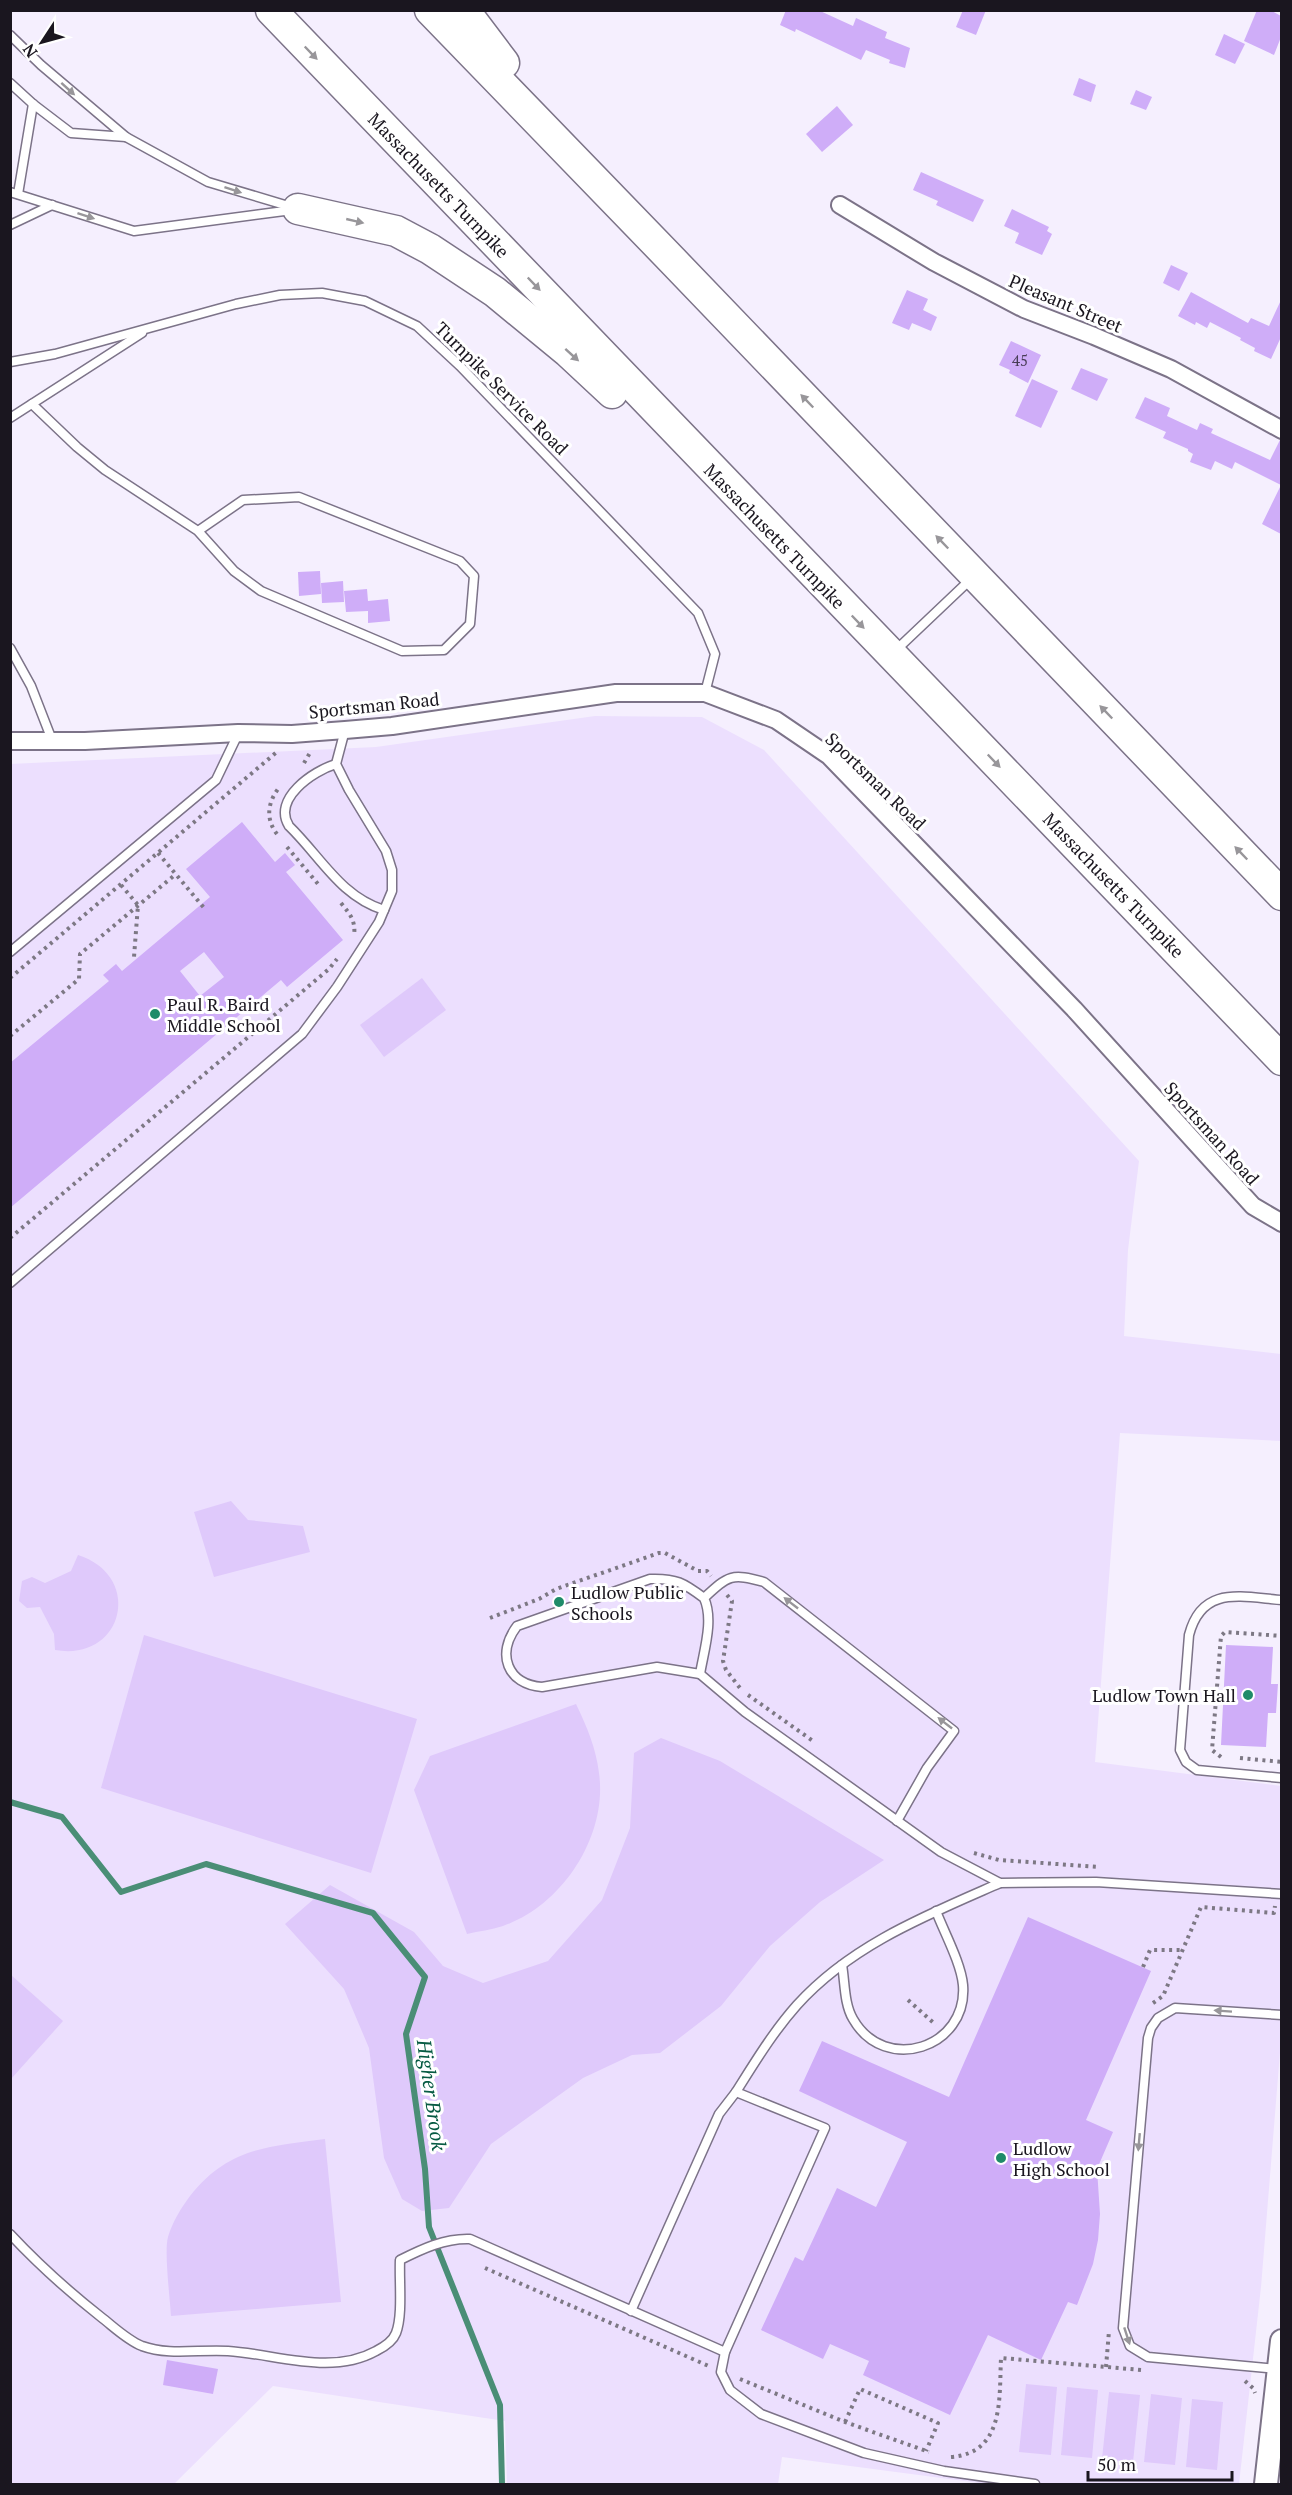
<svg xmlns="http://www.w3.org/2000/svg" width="1292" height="2495" font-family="'PT Serif',serif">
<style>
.built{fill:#ecdffe}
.green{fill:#dfc9fb}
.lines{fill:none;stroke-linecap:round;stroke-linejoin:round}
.stream{stroke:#4a8e76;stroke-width:6}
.building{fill:#cfadf8;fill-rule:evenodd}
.lane-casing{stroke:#7c7388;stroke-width:11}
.street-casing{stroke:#7c7388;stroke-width:20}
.secondary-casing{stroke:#7c7388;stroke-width:26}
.highway-casing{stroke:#7c7388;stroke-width:33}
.path{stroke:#7d7884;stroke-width:4;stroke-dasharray:3 4.5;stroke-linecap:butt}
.lane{stroke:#fff;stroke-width:8}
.street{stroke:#fff;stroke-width:16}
.secondary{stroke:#fff;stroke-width:22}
.highway{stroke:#fff;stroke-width:30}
.oneway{fill:#98969a}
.poi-dot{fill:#1e8b69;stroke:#fff;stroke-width:2}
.labels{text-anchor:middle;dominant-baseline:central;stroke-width:6;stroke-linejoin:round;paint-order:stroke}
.number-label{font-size:15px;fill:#473c55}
.street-label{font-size:18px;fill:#1a161f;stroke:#fff}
.poi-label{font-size:18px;fill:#1a161f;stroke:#fff;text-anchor:start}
.water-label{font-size:20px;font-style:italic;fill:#075b43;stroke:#fff}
</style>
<rect width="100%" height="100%" fill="#f5effe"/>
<polygon class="built" points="595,716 702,717 764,750 1139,1161 1128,1250 1124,1336 1281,1354 1281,1441 1120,1433 1095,1762 1281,1786 1281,2040 1261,2287 1239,2484 987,2484 782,2457 778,2484 507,2484 505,2421 273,2386 174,2484 11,2484 10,764 376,747"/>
<g class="green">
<polygon points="422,978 446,1010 384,1057 360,1025"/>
<polygon points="231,1501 248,1520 303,1526 310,1552 214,1577 194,1512"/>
<path d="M78,1555C144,1576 124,1662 55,1650L54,1634L40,1607L27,1608L19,1601L22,1581L32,1577L45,1583L71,1571Z"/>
<polygon points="144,1635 417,1719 371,1873 101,1788"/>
<path d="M576,1704C587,1727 596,1748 599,1773C608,1836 562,1906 503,1926C491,1930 479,1931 467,1934L414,1790L430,1756Z"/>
<polygon points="661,1738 720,1761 884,1860 820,1902 770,1946 721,2006 660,2053 632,2055 583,2078 491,2144 449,2208 422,2211 402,2199 384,2158 369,2048 344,1989 285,1924 330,1885 414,1932 443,1966 483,1983 548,1961 602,1900 630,1828 634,1753"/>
<polygon points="11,1975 63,2021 11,2079"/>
<path d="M325,2139L341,2302L171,2316C170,2298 164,2252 168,2237C172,2223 181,2208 190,2196C229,2147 268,2147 325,2139Z"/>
<polygon points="1026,2384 1057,2387 1051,2455 1019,2452"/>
<polygon points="1067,2387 1098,2390 1092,2458 1061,2455"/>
<polygon points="1109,2392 1140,2395 1133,2462 1102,2459"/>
<polygon points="1151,2394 1182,2398 1175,2465 1144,2462"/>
<polygon points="1192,2399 1223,2402 1217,2470 1186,2467"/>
</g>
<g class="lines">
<polyline class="stream" points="10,1802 62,1817 121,1892 206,1864 373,1913 425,1977 406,2034 425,2169 429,2227 500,2405 502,2484"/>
</g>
<g class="building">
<polygon points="786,10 818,10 853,26 856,18 887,32 885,38 910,48 905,68 889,63 890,60 866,50 861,60 796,29 795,32 780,25"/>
<polygon points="963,10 986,10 976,35 956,27"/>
<polygon points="1257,10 1270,10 1281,16 1281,37 1274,55 1244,41"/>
<polygon points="1224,34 1245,44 1235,64 1215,55"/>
<polygon points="1079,78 1096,85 1091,102 1073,95"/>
<polygon points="1136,90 1152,97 1146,110 1130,104"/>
<polygon points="837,106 853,125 822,152 806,134"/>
<polygon points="921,172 984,200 973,222 936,205 938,201 913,190"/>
<polygon points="1012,209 1049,227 1047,231 1052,234 1042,255 1015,243 1019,233 1004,226"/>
<polygon points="1171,265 1188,273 1179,291 1163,283"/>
<polygon points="907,290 928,299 923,310 937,317 931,331 912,323 909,330 892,323"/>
<polygon points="1191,292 1248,323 1251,318 1269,326 1281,300 1281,337 1271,359 1254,351 1255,348 1240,340 1241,338 1210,322 1207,328 1196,322 1195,325 1178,316"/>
<polygon points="1011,341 1041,355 1028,383 1009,373 1010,370 999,365"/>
<polygon points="1081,368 1108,379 1097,401 1071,389"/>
<polygon points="1032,379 1058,391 1041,428 1015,416"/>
<polygon points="1145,397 1170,408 1167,416 1197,430 1200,423 1213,429 1211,433 1270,460 1280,440 1281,440 1281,534 1262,524 1281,485 1235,462 1232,469 1215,461 1211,470 1190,462 1193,454 1188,451 1188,449 1163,438 1166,432 1135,418"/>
<polygon points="320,571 321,594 299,596 298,572"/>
<polygon points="343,581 344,602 322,603 321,583"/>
<polygon points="367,589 368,601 388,599 390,621 368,623 368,611 346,612 344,591"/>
<path d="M242,822L275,862L285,853L295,865L286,872L343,940L287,987L281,980L10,1208V1063L109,981L103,975L116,964L122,971L210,897L186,869ZM204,952L224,977L200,996L180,971Z"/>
<polygon points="1226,1645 1273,1647 1271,1684 1278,1684 1276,1713 1268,1713 1266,1747 1221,1745"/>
<polygon points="1028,1917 1151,1971 1086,2120 1113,2132 1097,2169 1100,2214 1098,2240 1093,2264 1077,2305 1068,2302 1041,2360 988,2335 950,2415 863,2375 869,2361 830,2344 823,2359 761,2330 795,2257 803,2261 837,2188 876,2207 907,2142 799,2091 822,2041 949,2097"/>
<polygon points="167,2360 218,2369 213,2394 163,2385"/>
</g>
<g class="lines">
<g class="lane-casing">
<g id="lane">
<polyline points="10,35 41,65 126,137 208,182 295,208"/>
<polyline points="10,83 33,104 71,133 126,137"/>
<polyline points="10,192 134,231 292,210"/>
<polyline points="18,194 33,104"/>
<polyline points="10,225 52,205"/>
<polyline points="10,362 55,354 236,304 280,295 322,293 365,301 417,326 460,366 698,613 715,654 705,693"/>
<polyline points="32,404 77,447 105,470 198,531 234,571 261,591 402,651 444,650 470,624 474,576 460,561 299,497 243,500 198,531"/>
<polyline points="10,418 142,333"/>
<polyline points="10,648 31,686 52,740"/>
<polyline points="894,652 972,578"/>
<path d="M336,764C313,771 272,799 289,826C321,857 340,896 384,910"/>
<polyline points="10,952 216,780 238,734"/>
<polyline points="10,1283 302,1034 337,987 379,922 392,891 392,870 386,851 349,790 336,764 345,730"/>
<path d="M704,1598C684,1583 676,1578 650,1579L517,1626C496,1654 507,1684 542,1687L657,1667L700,1674C704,1650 714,1620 704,1598C729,1575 731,1573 764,1582L954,1731L927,1768L897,1821"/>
<path d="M1282,1600C1241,1597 1202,1585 1189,1635L1180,1750L1186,1762L1197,1770L1282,1778"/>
<polyline points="700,1674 745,1712 941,1852 1000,1883 1096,1882 1282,1894"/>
<path d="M1000,1883C927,1915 851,1945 797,2005C773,2032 755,2062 736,2092L825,2128L725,2352L721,2372L730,2390L761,2414L864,2453L944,2471L1035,2484"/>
<path d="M842,1965C845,1982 844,2004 853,2019C885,2075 968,2048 963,1985C961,1963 944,1932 936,1911"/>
<path d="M10,2234C39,2265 68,2291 101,2317C114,2327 127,2340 142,2346C169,2356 200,2349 228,2351C276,2354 331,2376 376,2351C384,2347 393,2341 396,2333C403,2315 399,2281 400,2260C422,2249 445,2238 470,2239L725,2352"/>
<polyline points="631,2311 719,2114 736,2092"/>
<polyline points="1278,2369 1148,2357 1130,2346 1123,2328 1148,2038 1151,2028 1158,2018 1175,2008 1282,2015"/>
</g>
</g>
<g class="street-casing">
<g id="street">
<polyline points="840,205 934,262 1024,309 1094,336 1171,369 1282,430"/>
<polyline points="10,741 85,741 238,733 292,734 345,730 392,726 616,693 705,693 776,720 829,756 1074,1009 1253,1206 1282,1223"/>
</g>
</g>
<g class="secondary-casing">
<polyline id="secondary" points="1266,2484 1282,2341"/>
</g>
<g class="highway-casing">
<g id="highway">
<polyline points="271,10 1282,1060"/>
<polyline points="430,10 672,260 1282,895"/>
<polyline points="464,10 504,63"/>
<polyline points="298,209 396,231 430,249 495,292 568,352 612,393"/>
</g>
</g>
<g class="path">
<polyline points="304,763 311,751"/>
<path d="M277,834C266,820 267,804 278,789"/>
<polyline points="287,847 318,884 322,884"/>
<polyline points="158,853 205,909"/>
<polyline points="121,885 138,905 134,957"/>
<path d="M341,903C350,914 356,921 354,936"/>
<polyline points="10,978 278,751"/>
<polyline points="10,1036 79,979 80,954 176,874"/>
<polyline points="10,1238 329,969 337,959"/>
<polyline points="727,1595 732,1601 723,1661 726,1670 740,1688"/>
<polyline points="490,1618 539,1599 556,1589 659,1553 665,1553 698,1571 707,1571 711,1576"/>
<polyline points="748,1695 813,1741"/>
<polyline points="1221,1757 1212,1750 1221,1636 1225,1632 1282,1636"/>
<polyline points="1240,1758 1282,1762"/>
<polyline points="974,1853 999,1860 1100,1867"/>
<polyline points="1143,1967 1150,1950 1182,1950"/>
<polyline points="908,2000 936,2025"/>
<polyline points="1153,2003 1163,1996 1201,1907 1274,1913 1275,1906"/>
<polyline points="485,2268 711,2367"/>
<polyline points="1106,2367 1109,2331"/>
<polyline points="740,2379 845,2422 929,2452"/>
<polyline points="1245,2381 1253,2388 1255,2393"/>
<polyline points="845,2422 860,2389 938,2423 926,2451"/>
<path d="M951,2457C1005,2453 999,2398 1001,2358L1142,2370"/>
</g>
<use href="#lane" class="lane"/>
<use href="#street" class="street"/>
<use href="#secondary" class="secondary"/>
<use href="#highway" class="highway"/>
</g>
<defs><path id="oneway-solid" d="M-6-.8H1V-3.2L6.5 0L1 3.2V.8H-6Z" transform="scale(1.5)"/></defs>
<g class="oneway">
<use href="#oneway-solid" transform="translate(311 53) rotate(46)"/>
<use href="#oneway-solid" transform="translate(68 89) rotate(42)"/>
<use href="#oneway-solid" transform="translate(233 190) rotate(18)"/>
<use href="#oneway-solid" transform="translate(86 216) rotate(18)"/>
<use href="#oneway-solid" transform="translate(355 221) rotate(13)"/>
<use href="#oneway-solid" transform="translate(534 284) rotate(46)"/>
<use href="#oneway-solid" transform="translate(572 355) rotate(42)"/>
<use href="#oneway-solid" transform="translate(807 401) rotate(-134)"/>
<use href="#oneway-solid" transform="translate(942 542) rotate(-134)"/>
<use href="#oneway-solid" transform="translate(858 622) rotate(46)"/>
<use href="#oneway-solid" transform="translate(1106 712) rotate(-134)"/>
<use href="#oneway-solid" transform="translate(994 761) rotate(46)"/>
<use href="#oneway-solid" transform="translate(1241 853) rotate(-134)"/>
<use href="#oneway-solid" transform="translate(791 1603) rotate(-142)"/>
<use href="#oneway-solid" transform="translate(945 1723) rotate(-142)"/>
<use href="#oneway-solid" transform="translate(1223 2011) rotate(-176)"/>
<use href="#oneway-solid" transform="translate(1139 2142) rotate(95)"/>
<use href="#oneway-solid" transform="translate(1127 2336) rotate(72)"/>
</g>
<g class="poi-dot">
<circle cx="155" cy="1014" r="6"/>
<circle cx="559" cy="1602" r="6"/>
<circle cx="1248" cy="1695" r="6"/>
<circle cx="1001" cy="2158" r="6"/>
</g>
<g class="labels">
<g class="number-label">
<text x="1020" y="360">45</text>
</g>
<g class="street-label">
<text transform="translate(439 185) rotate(46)">Massachusetts Turnpike</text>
<text transform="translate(1066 303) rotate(23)">Pleasant Street</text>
<text transform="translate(502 388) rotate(45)">Turnpike Service Road</text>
<text transform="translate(775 536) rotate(46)">Massachusetts Turnpike</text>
<text transform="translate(374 705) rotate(-6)">Sportsman Road</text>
<text transform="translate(876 781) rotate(44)">Sportsman Road</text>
<text transform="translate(1114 885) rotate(46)">Massachusetts Turnpike</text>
<text transform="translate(1212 1133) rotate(48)">Sportsman Road</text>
</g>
<g class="poi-label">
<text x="167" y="1004">Paul R. Baird<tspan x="167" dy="21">Middle School</tspan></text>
<text x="571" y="1592">Ludlow Public<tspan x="571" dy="21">Schools</tspan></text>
<text x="1236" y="1695" text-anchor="end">Ludlow Town Hall</text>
<text x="1013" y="2148">Ludlow<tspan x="1013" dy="21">High School</tspan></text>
</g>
<g class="water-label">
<text transform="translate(432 2095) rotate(82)">Higher Brook</text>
</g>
</g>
<rect width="1292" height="2495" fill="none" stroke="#1a161f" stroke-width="24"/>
<g transform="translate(42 42) rotate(234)" stroke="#ffffff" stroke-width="4.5" paint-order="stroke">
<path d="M0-4.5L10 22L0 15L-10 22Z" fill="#1a161f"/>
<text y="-9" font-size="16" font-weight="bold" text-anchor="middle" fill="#1a161f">N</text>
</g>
<path d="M1088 2471v9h144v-9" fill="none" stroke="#1a161f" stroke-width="3"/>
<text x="1097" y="2471" font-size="18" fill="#1a161f" stroke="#ffffff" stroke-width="4.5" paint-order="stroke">50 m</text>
</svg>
